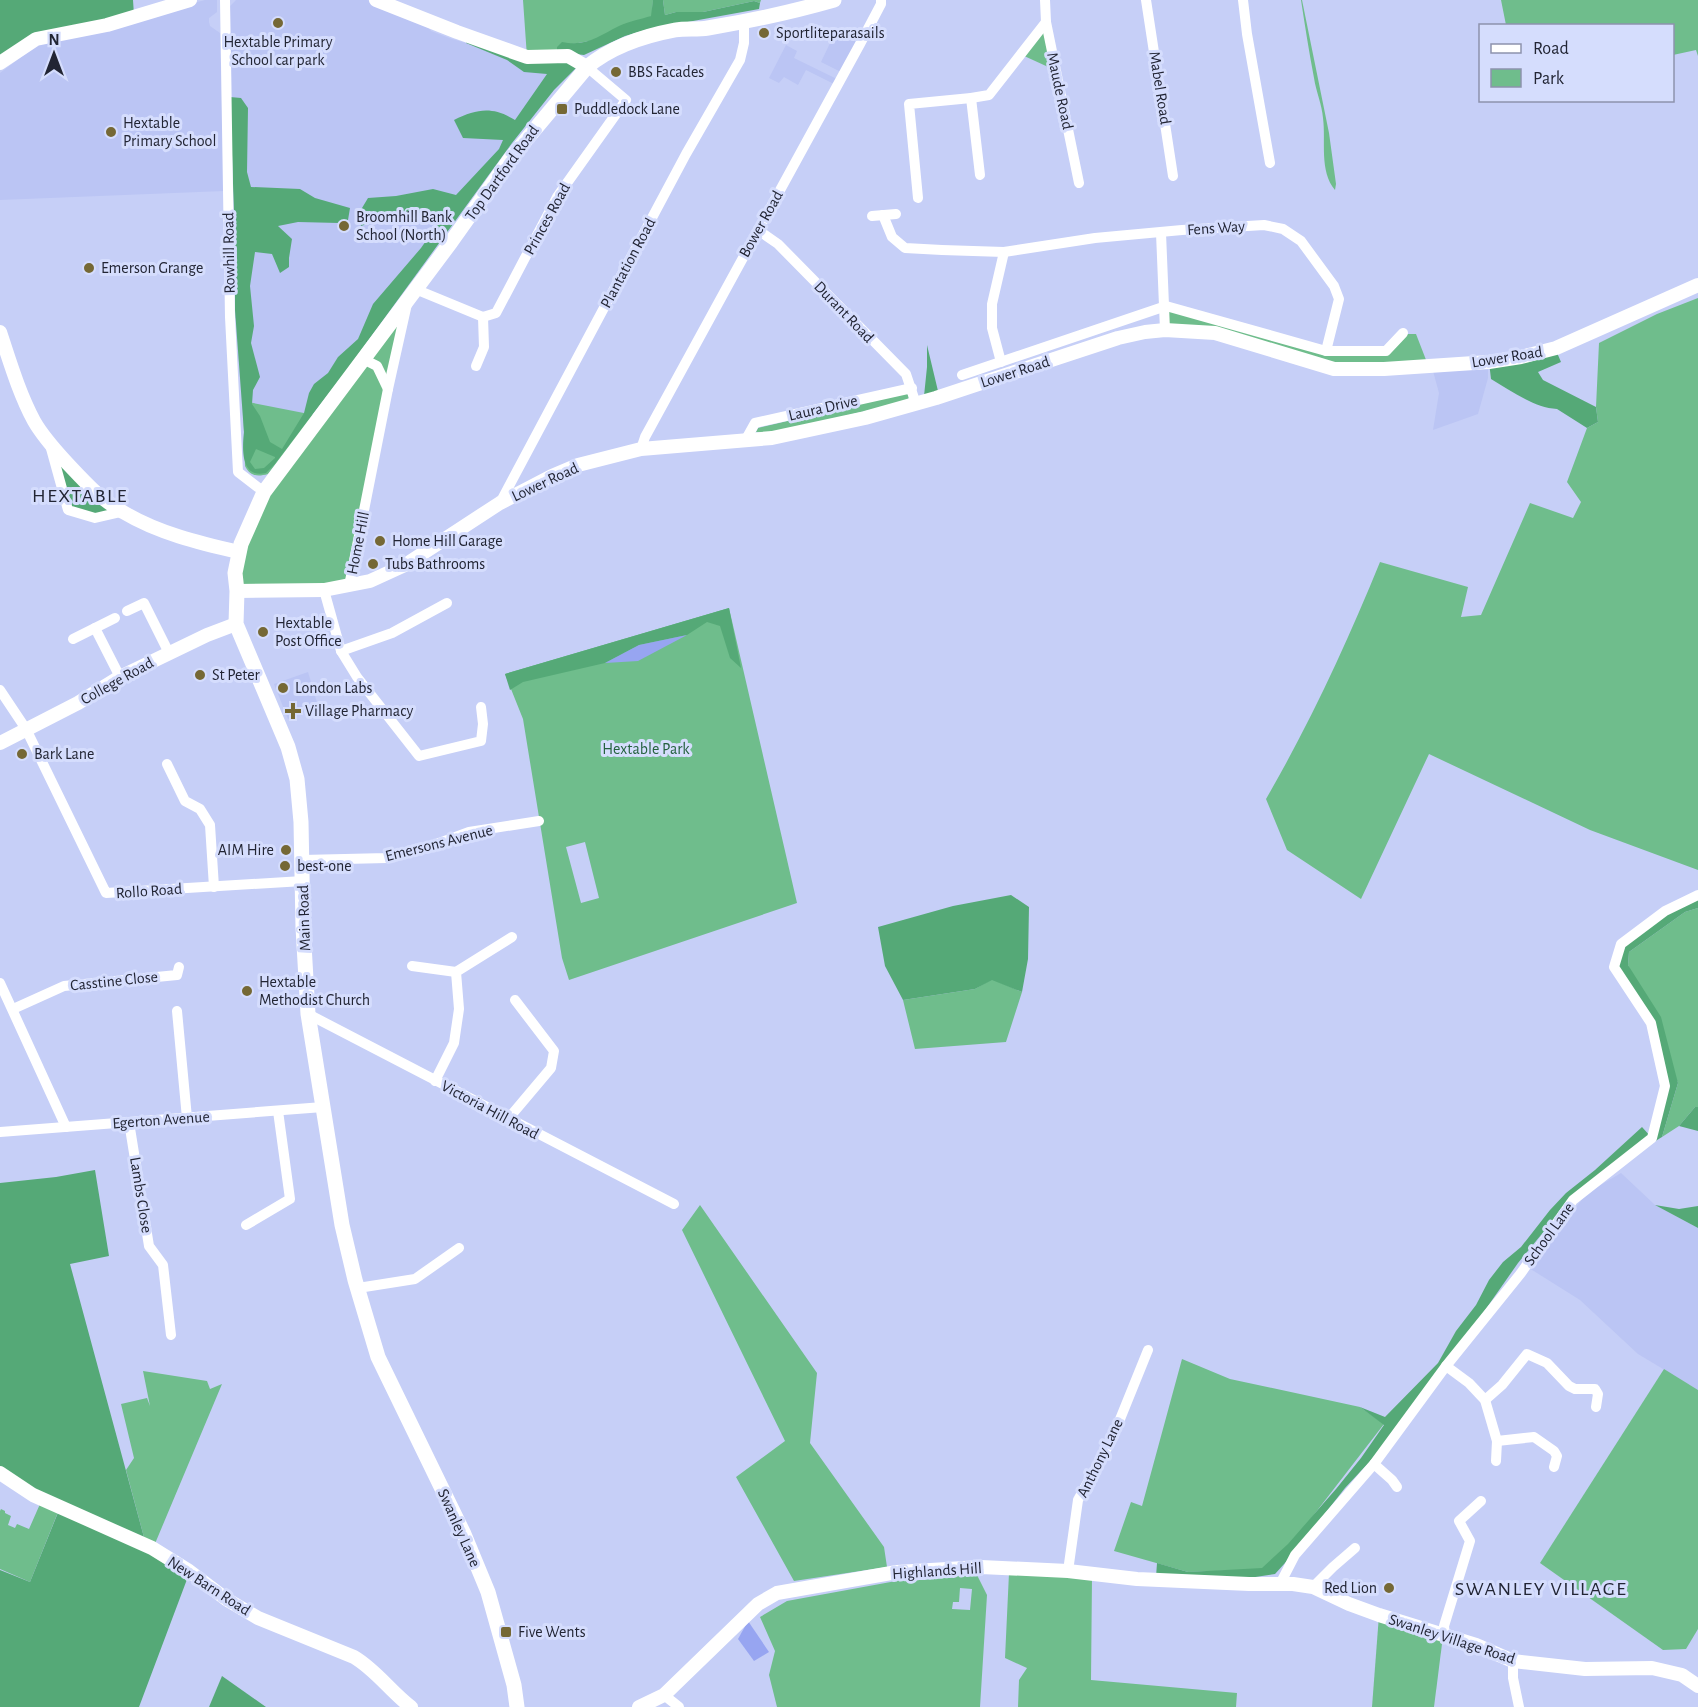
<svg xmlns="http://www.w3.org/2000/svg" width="1698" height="1707" font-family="'Alegreya Sans',sans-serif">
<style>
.built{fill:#bbc5f4}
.green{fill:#6fbd8c;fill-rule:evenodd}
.forest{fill:#55a977;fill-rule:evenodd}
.water{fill:#97a5f1}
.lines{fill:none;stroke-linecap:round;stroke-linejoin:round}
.minor{stroke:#fff;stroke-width:10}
.tertiary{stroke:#fff;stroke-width:14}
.secondary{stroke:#fff;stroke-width:15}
.poi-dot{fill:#756835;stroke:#d5ddfd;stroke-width:2}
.labels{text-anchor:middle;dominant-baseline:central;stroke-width:6;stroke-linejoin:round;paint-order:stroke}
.poi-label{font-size:16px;fill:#222534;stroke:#d5ddfd;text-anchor:start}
.street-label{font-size:16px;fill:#222534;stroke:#d5ddfd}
.park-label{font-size:16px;fill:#24613e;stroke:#d5ddfd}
.quarter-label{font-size:20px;letter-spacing:1.5px;fill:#222534;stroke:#d5ddfd}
</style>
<rect width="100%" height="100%" fill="#c6cff7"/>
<g class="built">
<polygon points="205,0 217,0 217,12 209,18 209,22 210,26 220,33 224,191 0,200 0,73 40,43"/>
<polygon points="236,0 367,0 424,22 431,31 452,39 466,43 468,38 579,65 554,90 512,143 296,437 243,445 244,432 235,310 236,266 230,6"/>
<polygon points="840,33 860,43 843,73 821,62 832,39 836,41"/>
<polygon points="786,45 797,51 794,58 839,80 836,85 806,70 798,85 784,77 779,83 769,78"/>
<polygon points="1488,362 1488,378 1478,414 1433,430 1439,393 1433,371"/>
<polygon points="308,672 318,706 288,719 274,684"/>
<polygon points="1621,1173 1655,1205 1698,1228 1698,1390 1638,1354 1580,1300 1529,1268 1587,1193"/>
</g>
<g class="green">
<polygon points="523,0 653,0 652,16 596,40 572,44 557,56 527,57"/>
<polygon points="663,0 761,0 760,3 754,1 703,12 676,12 665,15"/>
<path d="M1301,0H1302L1329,133L1336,184L1335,190C1319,171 1326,141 1323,118C1322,105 1316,91 1314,78C1309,52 1305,26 1301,0Z"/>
<polygon points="1501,0 1698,0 1698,56 1696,50 1673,55 1672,26 1506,25"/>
<polygon points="1046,22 1057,71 1022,55"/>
<polygon points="408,298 349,586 238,592 249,525"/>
<path d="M1698,298V870L1590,830L1429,754L1361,899L1287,850L1266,799C1310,723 1347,643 1380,562L1468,587L1461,617L1481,615L1530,503L1573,518L1581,502L1567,482L1587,428L1598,422L1596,407L1599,343L1657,314Z"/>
<polygon points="1166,306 1326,352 1392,350 1406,334 1416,334 1428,365 1334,369 1236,338 1165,330"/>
<polygon points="907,393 909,397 907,401 774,433 756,432 758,428"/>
<path d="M243,401L314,415L268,474C257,477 250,476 245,466Z"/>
<path d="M729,608L797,903L569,980L562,958L523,719L505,674ZM585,842L599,898L581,903L566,847Z"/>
<polygon points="1698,908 1698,1107 1695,1107 1679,1126 1662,1137 1678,1083 1628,965 1629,952 1685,912"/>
<polygon points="992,979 1022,992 1006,1042 915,1049 903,1000 975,989"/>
<polygon points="700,1205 817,1373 810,1443 884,1547 887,1567 794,1581 736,1477 785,1441 682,1230"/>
<polygon points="1182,1359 1230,1379 1360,1407 1384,1424 1272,1569 1188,1572 1114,1551 1131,1502 1142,1506"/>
<polygon points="1664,1369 1698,1390 1698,1629 1686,1649 1663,1650 1540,1563"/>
<polygon points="143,1371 207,1381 210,1389 222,1384 154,1546 145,1541 126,1470 134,1458 121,1404 147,1398 150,1406"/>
<polygon points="40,1504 58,1512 30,1582 0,1569 0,1511 1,1509 5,1511 5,1513 11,1516 8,1525 15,1528 17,1524 29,1529"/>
<path d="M976,1573L987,1595L980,1707H777L769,1675L775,1651L760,1617L787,1601L918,1577ZM960,1588L972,1589L970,1610L952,1609L953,1602H959Z"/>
<polygon points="1009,1573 1092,1577 1091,1680 1237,1693 1236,1707 1018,1707 1019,1680 1027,1668 1005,1658"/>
<polygon points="1379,1615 1443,1636 1434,1707 1372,1707"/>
</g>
<g class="forest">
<polygon points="0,0 133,0 134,15 36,38 0,62"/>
<path d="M653,0H663L665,15L676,12H703L754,1L760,3L759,9L649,29L625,36L584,55L557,52V47L562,42C586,47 599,36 619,26C630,21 641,19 651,16Z"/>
<path d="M468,38L566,59L579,65L554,90L512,143L346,371L274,465L266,473C241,479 242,450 244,432L235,310V241L230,97L241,98L248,108L247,172L251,187L300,189L315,198L350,208L348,220L339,223L298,222L278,226L292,239L289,258V267L280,273L272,254L255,252L250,286L254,326L251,343L260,377L253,390L252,404L260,416L270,442L282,449L304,413L309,393L314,384L328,373L338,357L358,339L373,304L421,248L442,218L419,213L409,219L396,214L361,226L360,221L356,218L368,198L396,196L433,189L456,195L499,149L503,140L463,138L454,120C477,109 492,106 515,120L547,74L524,72L507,60L466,43ZM256,449L275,457V458L264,468L255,469L250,462Z"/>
<polygon points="927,345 938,391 924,396 927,367"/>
<path d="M1555,348L1561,362L1538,372L1543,380L1596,407L1598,422L1587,428L1557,409C1534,408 1510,390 1491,379L1489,362Z"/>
<polygon points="51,446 119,510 95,517 69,509"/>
<polygon points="729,608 741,668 730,658 720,626 707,622 687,635 639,645 605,663 523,682 510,690 505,674"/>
<polygon points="1011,895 1029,907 1028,959 1022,992 992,980 975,989 903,1000 885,966 878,927 953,906"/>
<polygon points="1698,900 1698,908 1685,912 1629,952 1628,965 1661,1017 1678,1083 1662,1137 1605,1172 1572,1197 1518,1263 1446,1366 1374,1457 1345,1488 1295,1552 1275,1574 1242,1579 1156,1577 1157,1563 1188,1572 1262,1568 1288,1544 1336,1489 1361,1458 1384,1425 1360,1407 1385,1417 1438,1363 1456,1331 1476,1305 1489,1280 1503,1262 1521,1247 1550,1210 1566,1193 1595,1170 1642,1127 1651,1137 1665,1086 1651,1023 1614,967 1621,944 1668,913"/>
<polygon points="1695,1107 1698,1107 1698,1131 1679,1126"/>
<polygon points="95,1170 109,1256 70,1264 145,1541 88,1518 0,1470 0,1183 56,1177"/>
<polygon points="1655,1205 1679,1209 1698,1206 1698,1228"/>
<polygon points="59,1510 143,1546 189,1574 139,1707 0,1707 0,1570 30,1582"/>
<polygon points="222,1676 266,1707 209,1707"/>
</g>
<g class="water">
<polygon points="687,635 638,661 605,663 639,645"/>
<polygon points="748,1621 769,1652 754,1661 738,1639"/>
</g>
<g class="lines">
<g class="minor">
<polyline points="225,0 230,317 238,472 264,492"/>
<polyline points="1045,0 1046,22 1079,183"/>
<polyline points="1146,0 1173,176"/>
<polyline points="1243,0 1247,34 1270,163"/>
<polyline points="971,98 980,175"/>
<polyline points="918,198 909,104 971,98 989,95 1046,22"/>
<polyline points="883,215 892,237 905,248 942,250 1004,252 1095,238 1182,230 1264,225 1283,229 1301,241 1334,286 1339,299 1326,351"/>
<polyline points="872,216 896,214"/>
<polyline points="758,230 778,244 906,374 916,404"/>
<polyline points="1161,233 1165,330"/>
<polyline points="415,289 483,317 496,313 557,197 626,100 587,67"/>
<polyline points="363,359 377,366 388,389"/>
<polyline points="1001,362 992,328 992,304 1004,252"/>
<polyline points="476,366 484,347 483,317"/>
<polyline points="962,375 1166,306 1326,351 1386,351 1403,333"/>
<polyline points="745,441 755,423 912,388"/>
<polyline points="50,445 68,510 95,518 121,512"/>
<polyline points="641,449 645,437 860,44 881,4 881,0"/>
<polyline points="500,503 686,154 740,60 744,43 744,21"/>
<polyline points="349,586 388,389 407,304"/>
<polyline points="324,590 341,651 357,677 419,756 481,741 483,724 481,707"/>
<polyline points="127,611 144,603 169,653"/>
<polyline points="95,628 120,677"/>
<polyline points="73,639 115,618"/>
<polyline points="341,651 392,633 447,603"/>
<polyline points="0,690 26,729 106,893 303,881"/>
<polyline points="167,764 185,801 200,809 210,825 214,887"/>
<polyline points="302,860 387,858 431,846 469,832 539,821"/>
<polyline points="412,966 456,972"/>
<polyline points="0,983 66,1127"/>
<polyline points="13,1009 64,986 177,975 179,967"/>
<polyline points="177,1011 187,1118"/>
<polyline points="308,1014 674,1204"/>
<polyline points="435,1081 454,1043 459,1009 456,972 512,937"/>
<polyline points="508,1119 551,1068 554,1051 515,1000"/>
<polyline points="129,1122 149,1246 163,1265 171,1335"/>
<polyline points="0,1132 323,1107"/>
<polyline points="246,1225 290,1199 278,1111"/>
<polyline points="358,1288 415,1279 459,1248"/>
<polyline points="1446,1366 1469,1383 1485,1400 1497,1441 1496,1461"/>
<polyline points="1485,1400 1502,1385 1527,1354 1547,1363 1569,1386 1575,1389 1595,1389 1598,1394 1596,1407"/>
<polyline points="1497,1441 1534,1437 1554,1451 1557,1456 1554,1467"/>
<polyline points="1374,1464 1392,1480 1397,1487"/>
<polyline points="1068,1571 1078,1500 1112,1439 1148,1350"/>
<polyline points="1280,1584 1295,1555 1374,1464 1446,1366 1521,1273 1573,1200 1652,1138 1665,1086 1651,1023 1614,967 1621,944 1665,911 1698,895"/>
<polyline points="1313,1587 1333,1567 1355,1548"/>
<polyline points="1445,1636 1444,1626 1470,1541 1459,1521 1481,1501"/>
<polyline points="1513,1661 1513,1678 1519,1707"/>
<polyline points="664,1695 679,1707"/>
</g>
<g class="tertiary">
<polyline points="376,0 457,32 527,57 568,56 587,67"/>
<polyline points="0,63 36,39 107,25 190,0"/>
<path d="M0,332C10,362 19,393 34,421C43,437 56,451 68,464C85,482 101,500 123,512C158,533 199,543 239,552"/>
<polyline points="237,591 324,590 370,581 405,565 500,503 552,476 578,465 641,449 772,438 865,418 936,398 1118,338 1145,332 1165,330 1215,333 1334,369 1384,369 1489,362 1521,357 1556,348 1698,285"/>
<polyline points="0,743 78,703 120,677 207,635 236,624"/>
<path d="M0,1473L33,1495L152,1548L189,1571L226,1599L258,1618L354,1657C376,1670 391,1692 411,1707"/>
<polyline points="639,1707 664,1695 758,1604 777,1593 897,1572 981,1567 1068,1571 1137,1579 1249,1584 1293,1584 1313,1587 1349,1604 1379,1615 1476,1645 1513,1661 1585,1669 1652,1668 1682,1675 1698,1686"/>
</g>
<path class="secondary" d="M517,1707L514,1685L488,1592L464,1534L378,1357L355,1280L342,1225L308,1014L303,927L301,822L297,779L288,747L236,624L237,591L235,573L241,544L264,492L451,242L510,159L587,67C612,46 643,36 675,30C686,28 697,30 708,28C750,21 792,12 834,0"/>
</g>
<g class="poi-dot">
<circle cx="278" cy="23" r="6"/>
<circle cx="764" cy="33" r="6"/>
<circle cx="616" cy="72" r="6"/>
<rect x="556" y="103" width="12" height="12" rx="3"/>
<circle cx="111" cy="132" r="6"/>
<circle cx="344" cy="226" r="6"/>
<circle cx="89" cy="268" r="6"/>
<circle cx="380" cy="541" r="6"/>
<circle cx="373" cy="564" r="6"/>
<circle cx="263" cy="632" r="6"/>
<circle cx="200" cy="675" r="6"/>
<circle cx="283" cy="688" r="6"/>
<path d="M290 702h6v6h6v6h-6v6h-6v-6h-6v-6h6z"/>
<circle cx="22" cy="754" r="6"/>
<circle cx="286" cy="850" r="6"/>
<circle cx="285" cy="866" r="6"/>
<circle cx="247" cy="991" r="6"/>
<circle cx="1389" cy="1588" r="6"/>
<rect x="500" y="1626" width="12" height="12" rx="3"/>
</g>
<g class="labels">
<g class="poi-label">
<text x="776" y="33">Sportliteparasails</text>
<text x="278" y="42" text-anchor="middle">Hextable Primary<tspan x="278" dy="18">School car park</tspan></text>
<text x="628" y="72">BBS Facades</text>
<text x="574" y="109">Puddledock Lane</text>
<text x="123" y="123">Hextable<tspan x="123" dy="18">Primary School</tspan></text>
<text x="356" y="217">Broomhill Bank<tspan x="356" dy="18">School (North)</tspan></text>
<text x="101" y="268">Emerson Grange</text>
<text x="392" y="541">Home Hill Garage</text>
<text x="385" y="564">Tubs Bathrooms</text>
<text x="275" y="623">Hextable<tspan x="275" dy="18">Post Office</tspan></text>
<text x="212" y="675">St Peter</text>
<text x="295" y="688">London Labs</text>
<text x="305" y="711">Village Pharmacy</text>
<text x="34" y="754">Bark Lane</text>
<text x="274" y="850" text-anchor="end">AIM Hire</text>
<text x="297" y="866">best-one</text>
<text x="259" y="982">Hextable<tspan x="259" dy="18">Methodist Church</tspan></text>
<text x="1377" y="1588" text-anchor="end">Red Lion</text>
<text x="518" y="1632">Five Wents</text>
</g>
<g class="street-label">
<text transform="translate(1160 88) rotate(81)">Mabel Road</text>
<text transform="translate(1060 91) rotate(78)">Maude Road</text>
<text transform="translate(502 173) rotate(-54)">Top Dartford Road</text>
<text transform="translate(547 219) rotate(-61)">Princes Road</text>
<text transform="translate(761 224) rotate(-61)">Bower Road</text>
<text transform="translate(1216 228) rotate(-4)">Fens Way</text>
<text transform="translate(229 253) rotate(-91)">Rowhill Road</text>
<text transform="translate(628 263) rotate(-62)">Plantation Road</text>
<text transform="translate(844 312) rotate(46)">Durant Road</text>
<text transform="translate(1507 357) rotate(-9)">Lower Road</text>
<text transform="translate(1015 372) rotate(-18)">Lower Road</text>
<text transform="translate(823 408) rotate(-13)">Laura Drive</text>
<text transform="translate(545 482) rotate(-25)">Lower Road</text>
<text transform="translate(358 543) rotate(-79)">Home Hill</text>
<text transform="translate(117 681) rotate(-29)">College Road</text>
<text transform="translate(439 843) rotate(-14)">Emersons Avenue</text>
<text transform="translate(149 891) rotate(-4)">Rollo Road</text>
<text transform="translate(304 918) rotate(-92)">Main Road</text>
<text transform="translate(114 981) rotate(-6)">Casstine Close</text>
<text transform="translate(490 1110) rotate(28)">Victoria Hill Road</text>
<text transform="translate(161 1120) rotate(-4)">Egerton Avenue</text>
<text transform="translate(141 1195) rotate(81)">Lambs Close</text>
<text transform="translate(1549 1234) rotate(-54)">School Lane</text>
<text transform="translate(1100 1458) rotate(-64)">Anthony Lane</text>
<text transform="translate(459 1528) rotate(66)">Swanley Lane</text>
<text transform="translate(937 1571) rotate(-4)">Highlands Hill</text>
<text transform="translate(209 1586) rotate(33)">New Barn Road</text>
<text transform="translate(1452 1639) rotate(18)">Swanley Village Road</text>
</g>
<g class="park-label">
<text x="646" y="749">Hextable Park</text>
</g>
<g class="quarter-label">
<text x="80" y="496">HEXTABLE</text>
<text x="1541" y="1589">SWANLEY VILLAGE</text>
</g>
</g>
<rect x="1479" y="24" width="195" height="78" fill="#d5ddfd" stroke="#8d93ad" stroke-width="1.5"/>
<rect x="1491" y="44" width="30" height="9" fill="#ffffff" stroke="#8d93ad" stroke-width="1.5"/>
<text x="1533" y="54" font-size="18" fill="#222534">Road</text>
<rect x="1491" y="69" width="30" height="18" fill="#6fbd8c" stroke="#8d93ad" stroke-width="1.5"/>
<text x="1533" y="84" font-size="18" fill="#222534">Park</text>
<g transform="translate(54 54)" stroke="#d5ddfd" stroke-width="4.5" paint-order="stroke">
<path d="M0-4.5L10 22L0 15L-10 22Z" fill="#222534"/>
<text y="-9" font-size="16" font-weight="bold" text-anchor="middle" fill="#222534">N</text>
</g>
</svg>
